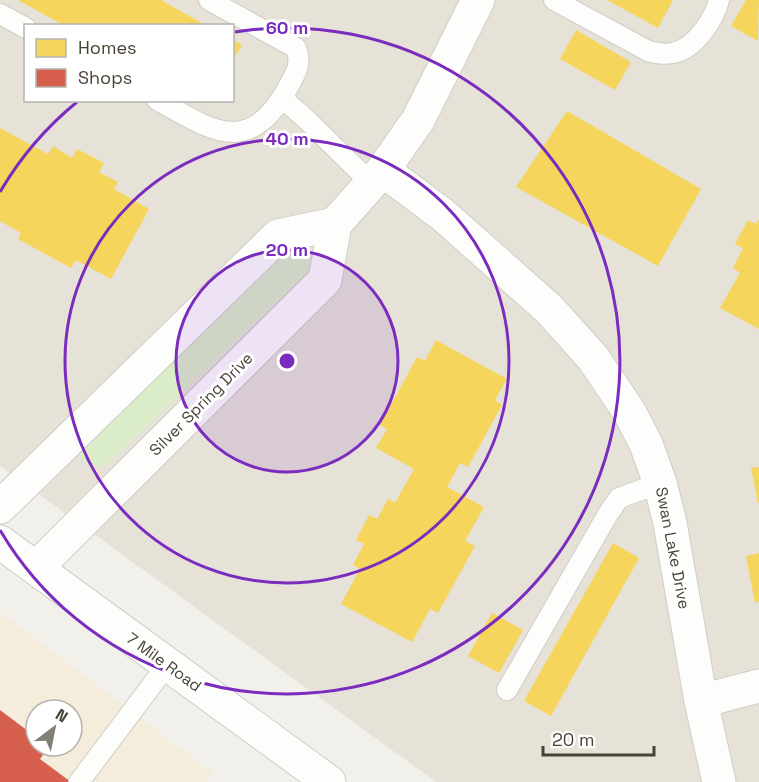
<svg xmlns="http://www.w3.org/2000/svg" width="759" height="782" font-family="'Space Grotesk',sans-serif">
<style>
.residential{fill:#e6e2d7;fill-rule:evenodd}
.commercial{fill:#f4eddc;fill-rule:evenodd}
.green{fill:#dbedc8}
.homes{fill:#f6d55c}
.shops{fill:#d6604d}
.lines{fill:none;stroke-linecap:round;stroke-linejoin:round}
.service-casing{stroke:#cfcdc7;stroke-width:22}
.minor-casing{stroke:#cfcdc7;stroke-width:35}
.tertiary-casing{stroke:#cfcdc7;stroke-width:35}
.service{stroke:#fdfdfc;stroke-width:20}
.minor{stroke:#fdfdfc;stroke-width:33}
.tertiary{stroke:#fdfdfc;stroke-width:33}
.ring{fill:none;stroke:#7b2cbf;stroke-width:3}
.labels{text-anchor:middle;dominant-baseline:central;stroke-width:6;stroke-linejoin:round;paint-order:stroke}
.street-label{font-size:16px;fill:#484235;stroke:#fff}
.centre{fill:#7b2cbf;stroke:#fff;stroke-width:3}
.ring-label{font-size:18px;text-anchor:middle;font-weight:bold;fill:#7b2cbf;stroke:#fff;stroke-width:6;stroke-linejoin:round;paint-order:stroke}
</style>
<rect width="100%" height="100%" fill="#f1f0ea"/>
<path class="residential" d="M0,0H759V782H436L0,466ZM26,26H232V100H26Z"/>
<path class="commercial" d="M0,612L213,773L206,782H0ZM36,710H72V746H36Z"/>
<path class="green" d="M297,247L307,251L310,262L309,271L104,466C91,468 85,465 80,454L83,444L288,249Z"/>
<g class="homes">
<polygon points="18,0 161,0 207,26 65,26"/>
<polygon points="607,0 673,0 658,28"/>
<polygon points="746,0 759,0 758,41 731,26"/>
<polygon points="576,30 631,62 615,90 560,59"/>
<polygon points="232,39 242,45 232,62"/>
<polygon points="567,111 701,189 658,266 516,187"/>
<polygon points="0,128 48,154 53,146 72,158 77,149 104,163 99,172 118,182 114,189 149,209 111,279 76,260 71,268 18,239 21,233 0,221"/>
<polygon points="759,219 759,329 720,308 740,273 733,268 743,248 735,244 748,220 756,224"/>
<polygon points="436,340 507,379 495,400 502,405 468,467 460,463 447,487 484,507 465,541 475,546 438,613 430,609 412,642 341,604 360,569 353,565 364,544 356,540 369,515 377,519 388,499 395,503 414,469 376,448 387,429 380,425 417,357 425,361"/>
<polygon points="759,467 759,503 758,503 751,468"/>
<polygon points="613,543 639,558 551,716 524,701"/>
<polygon points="759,553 759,602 755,603 746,556"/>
<polygon points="492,613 523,630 499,673 468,656"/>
</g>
<polygon class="shops" points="0,710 36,737 36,746 50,746 40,759 71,782 0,782"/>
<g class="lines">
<g class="service-casing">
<g id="service">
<path d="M554,0L648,51C656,53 664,55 672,53C694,50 714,20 719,0"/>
<polyline points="0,14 26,28"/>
<polyline points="282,98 306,119 372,184"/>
<path d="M157,100C210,129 247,158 286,91C294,76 303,65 296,48L209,0"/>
<polyline points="507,690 608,514 619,498 660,483"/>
<polyline points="79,782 167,665"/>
</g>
</g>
<g class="minor-casing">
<g id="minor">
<polyline points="383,170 443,215 549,309 593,358 630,413 646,444 660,483 670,523 701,701 719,782"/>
<polyline points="701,701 759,686"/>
</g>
</g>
<g class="tertiary-casing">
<g id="tertiary">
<polyline points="0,507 278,236 335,224"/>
<polyline points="0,542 329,782"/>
<polyline points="36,568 325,280 335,224 383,170 418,120 478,0"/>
</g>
</g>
<use href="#service" class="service"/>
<use href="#minor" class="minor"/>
<use href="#tertiary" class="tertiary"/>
</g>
<circle cx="287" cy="361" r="111" fill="#7b2cbf" fill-opacity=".12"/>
<g class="ring">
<circle cx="287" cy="361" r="111"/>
<circle cx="287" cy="361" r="222"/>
<path d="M0 192A333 333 0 0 1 77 102M235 32A333 333 0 1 1 0 530"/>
</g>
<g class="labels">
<g class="street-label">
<text transform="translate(201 404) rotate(-45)">Silver Spring Drive</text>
<text transform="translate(673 548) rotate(79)">Swan Lake Drive</text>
<text transform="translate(164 662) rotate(36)">7 Mile Road</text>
</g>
</g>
<circle cx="287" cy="361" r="9" class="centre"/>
<g class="ring-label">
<text x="287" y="34">60 m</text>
<text x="287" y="145">40 m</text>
<text x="287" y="256">20 m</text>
</g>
<rect x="24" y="24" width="210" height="78" fill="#ffffff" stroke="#b6b3ae" stroke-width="1.5"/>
<rect x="36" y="39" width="30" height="18" fill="#f6d55c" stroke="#b6b3ae" stroke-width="1.5"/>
<text x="78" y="54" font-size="18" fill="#484235">Homes</text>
<rect x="36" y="69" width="30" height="18" fill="#d6604d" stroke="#b6b3ae" stroke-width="1.5"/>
<text x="78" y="84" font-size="18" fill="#484235">Shops</text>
<g transform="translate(54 728) rotate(32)"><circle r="28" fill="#ffffff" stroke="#b6b3ae" stroke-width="1.5"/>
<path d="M0-4.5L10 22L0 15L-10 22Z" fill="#837f74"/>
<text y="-9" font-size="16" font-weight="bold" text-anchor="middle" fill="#484235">N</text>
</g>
<path d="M543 746v9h111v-9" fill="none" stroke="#484235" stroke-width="3"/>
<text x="552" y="746" font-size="18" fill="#484235" stroke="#ffffff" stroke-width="4.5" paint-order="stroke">20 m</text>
</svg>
